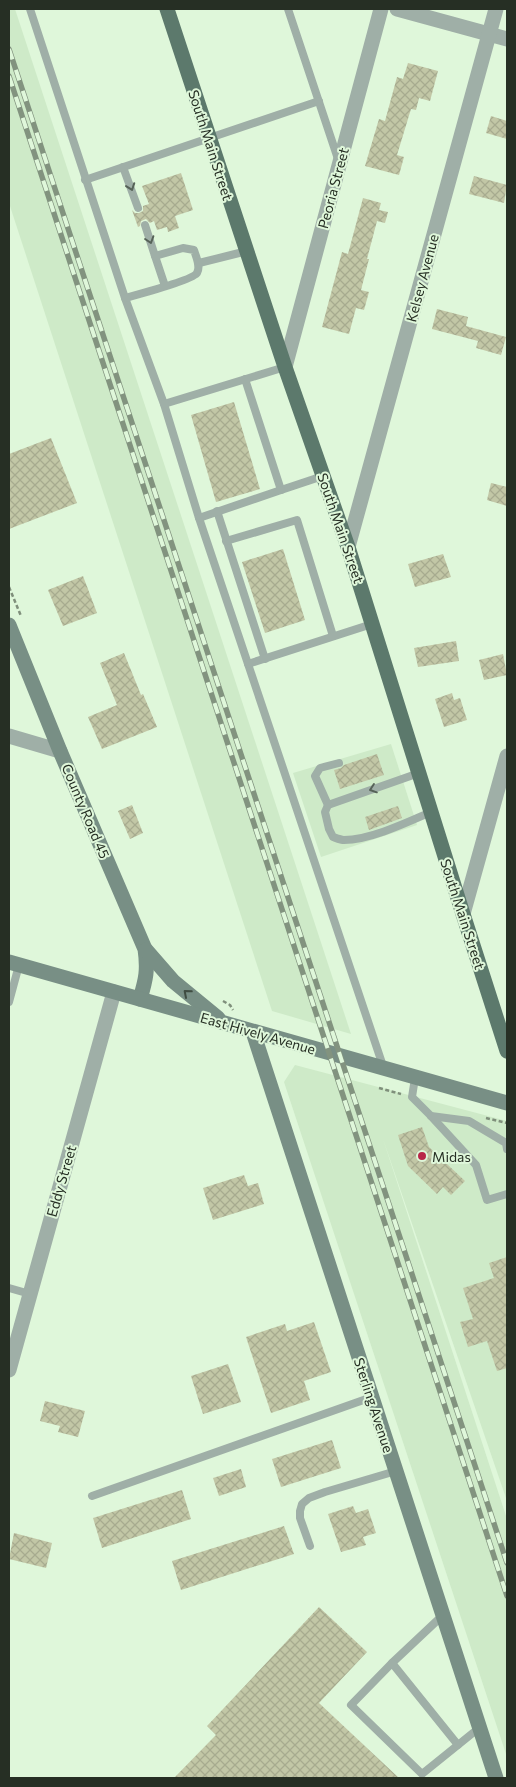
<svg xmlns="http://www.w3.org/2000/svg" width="516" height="1787" font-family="Commissioner,sans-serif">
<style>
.built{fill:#ceeac8}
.building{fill:url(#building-cross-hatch)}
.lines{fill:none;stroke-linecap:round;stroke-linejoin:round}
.path{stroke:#7f8f7b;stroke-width:2.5;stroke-dasharray:4 2.5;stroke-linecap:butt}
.lane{stroke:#9fafa7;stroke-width:8}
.street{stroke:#9fafa7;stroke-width:15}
.secondary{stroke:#788f85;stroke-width:15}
.primary{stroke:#5c796c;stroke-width:15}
.rail-casing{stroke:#82937f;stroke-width:5.5}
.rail{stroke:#dff7da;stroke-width:4;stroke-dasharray:11;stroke-linecap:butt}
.oneway{stroke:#566258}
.oneway2{stroke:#3f4c41}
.poi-dot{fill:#b82749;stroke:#dff7da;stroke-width:2}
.labels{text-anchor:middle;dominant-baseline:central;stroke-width:4;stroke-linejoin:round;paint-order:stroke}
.street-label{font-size:14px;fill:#262f24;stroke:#dff7da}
.poi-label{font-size:14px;fill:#262f24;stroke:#dff7da;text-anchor:start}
</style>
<defs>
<pattern id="building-cross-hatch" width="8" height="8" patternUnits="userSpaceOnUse" patternTransform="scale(1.25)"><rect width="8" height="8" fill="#c2c7a6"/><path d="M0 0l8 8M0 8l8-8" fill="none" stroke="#a7ab8f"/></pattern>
</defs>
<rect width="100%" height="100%" fill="#dff7da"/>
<g class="built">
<polygon points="9,9 15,9 351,1034 272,1011 9,203"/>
<polygon points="391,744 417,825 321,857 293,773"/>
<polygon points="295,1065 507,1121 507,1501 383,1139 507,1519 507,1757 284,1082"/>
</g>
<g class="building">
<polygon points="408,63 438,71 430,101 419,98 416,110 411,109 397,155 404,157 399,175 365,166 379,119 385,121 397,77 403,79"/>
<polygon points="491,116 507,121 507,139 486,133"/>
<polygon points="181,173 193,210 175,216 179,228 168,232 167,227 157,230 154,221 150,223 146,219 141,221 140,226 138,227 132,210 135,213 139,213 143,211 143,206 149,204 142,186"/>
<polygon points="474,176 507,185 504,203 469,194"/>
<polygon points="363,198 381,203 379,210 388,212 385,223 377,221 367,259 369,259 361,290 369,292 364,310 356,308 349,334 322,327 342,252 348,254"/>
<polygon points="437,309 468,317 466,326 506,337 501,355 476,348 478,341 432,329"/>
<polygon points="234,402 260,489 216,502 191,415"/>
<polygon points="51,438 77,503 9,529 9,454"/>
<polygon points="491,483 507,487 507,506 487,500"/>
<polygon points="283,549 305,620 265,633 242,562"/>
<polygon points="443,554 451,577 415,587 408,564"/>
<polygon points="83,576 97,613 63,626 48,590"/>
<polygon points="456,641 459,661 418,667 414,648"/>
<polygon points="124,653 141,695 143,694 157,727 102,749 88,717 117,705 100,663"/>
<polygon points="503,654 507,675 484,680 479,660"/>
<polygon points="452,693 454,700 460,698 467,720 444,727 435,699"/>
<polygon points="377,754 384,775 340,789 334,770 341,768 344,765"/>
<polygon points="132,805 143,833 130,839 118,811"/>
<polygon points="398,806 402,818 369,830 365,817"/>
<polygon points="422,1127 429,1147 465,1181 451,1195 443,1187 437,1194 408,1166 398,1135"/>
<polygon points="244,1175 248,1186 258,1183 264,1204 213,1220 203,1188"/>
<polygon points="507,1257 507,1368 497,1371 487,1341 468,1347 460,1322 473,1319 463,1288 494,1278 489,1263"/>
<polygon points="314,1322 331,1372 304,1381 310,1400 271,1413 246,1337 285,1324 287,1331"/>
<polygon points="228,1364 241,1402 203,1414 191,1376"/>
<polygon points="45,1401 85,1411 78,1437 58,1432 60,1426 40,1421"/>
<polygon points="332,1440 341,1468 281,1487 272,1459"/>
<polygon points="241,1469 246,1487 219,1496 213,1478"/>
<polygon points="182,1490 191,1519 102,1548 93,1518"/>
<polygon points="353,1506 356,1513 368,1509 376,1533 363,1537 366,1545 341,1552 328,1514"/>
<polygon points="284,1526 294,1554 181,1590 172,1561"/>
<polygon points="14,1533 52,1543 46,1568 9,1559"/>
<polygon points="319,1607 367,1652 319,1703 399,1778 174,1778 216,1735 207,1726"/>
</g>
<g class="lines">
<g class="path">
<polyline points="9,587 21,616"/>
<polyline points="223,1001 230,1005 233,1010"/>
<polyline points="379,1088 401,1094"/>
<polyline points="486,1118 507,1123"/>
</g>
<g class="lane">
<polyline points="30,9 125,298 164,404 199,518 384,1069"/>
<polyline points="288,9 338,159"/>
<polyline points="123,167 138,208"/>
<polyline points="85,180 319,101"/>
<polyline points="145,225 155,256"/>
<polyline points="199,263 247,251"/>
<path d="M125,298C136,295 193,280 197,273C201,266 196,257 194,250L183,248L155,256L165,286"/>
<polyline points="245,379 281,490 323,476"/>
<polyline points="164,404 285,367"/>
<polyline points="217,511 265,659"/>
<polyline points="199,518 281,490"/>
<polyline points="226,541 297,520 333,636"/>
<polyline points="248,664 372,624"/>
<path d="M419,773L328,805L325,812L329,829L333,837C336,838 341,840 344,840C370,840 408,822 431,812"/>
<polyline points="328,805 315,776 320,768 339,763"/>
<polyline points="9,1002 19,965"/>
<polyline points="415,1078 412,1097 431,1116 476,1165 487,1200 507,1194"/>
<polyline points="431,1116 469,1121 506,1143 507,1149"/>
<polyline points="9,1288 30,1294"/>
<polyline points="92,1496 372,1397"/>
<polyline points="310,1546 300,1518 300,1511 302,1504 309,1498 325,1492 396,1471"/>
<polyline points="442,1616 392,1663 351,1705 422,1774 479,1728"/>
<polyline points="392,1663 458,1745"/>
</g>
<g class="street">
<polyline points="397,9 507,39"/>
<polyline points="285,367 381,9"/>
<polyline points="348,547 496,9"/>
<polyline points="9,736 60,751"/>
<polyline points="463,914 507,756"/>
<polyline points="9,1370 114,992"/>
</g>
<g class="secondary">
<path d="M9,625L60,751L145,949C148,970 146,979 140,999"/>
<polyline points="146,950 173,981 218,1018"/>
<polyline points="9,962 507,1103"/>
<polyline points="253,1032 496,1778"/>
</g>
<polyline class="primary" points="167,9 285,367 348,547 463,914 507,1051"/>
<g class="rail-casing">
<g id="rail">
<polyline points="9,49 507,1563"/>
<polyline points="9,76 507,1596"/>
</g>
</g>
<use href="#rail" class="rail"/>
</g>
<defs><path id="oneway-chevron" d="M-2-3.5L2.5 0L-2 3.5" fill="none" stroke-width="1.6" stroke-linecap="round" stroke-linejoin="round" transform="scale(1.25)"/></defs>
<g class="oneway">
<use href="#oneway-chevron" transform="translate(131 187) rotate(70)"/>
<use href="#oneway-chevron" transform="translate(150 240) rotate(72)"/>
<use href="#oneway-chevron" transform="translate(373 789) rotate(161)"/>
</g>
<use class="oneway2" href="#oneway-chevron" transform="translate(187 993) rotate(-139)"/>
<circle class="poi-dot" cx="422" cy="1156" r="5"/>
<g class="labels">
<g class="street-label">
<text transform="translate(211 145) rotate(72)">South Main Street</text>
<text transform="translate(333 188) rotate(-75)">Peoria Street</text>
<text transform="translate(422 278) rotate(-75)">Kelsey Avenue</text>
<text transform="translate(341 528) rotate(71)">South Main Street</text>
<text transform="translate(86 811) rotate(67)">County Road 45</text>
<text transform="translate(463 914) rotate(72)">South Main Street</text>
<text transform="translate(258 1033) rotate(16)">East Hively Avenue</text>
<text transform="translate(61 1181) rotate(-74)">Eddy Street</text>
<text transform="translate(374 1405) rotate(72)">Sterling Avenue</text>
</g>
<g class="poi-label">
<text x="432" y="1156">Midas</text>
</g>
</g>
<rect width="516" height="1787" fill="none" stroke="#262f24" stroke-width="20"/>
</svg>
